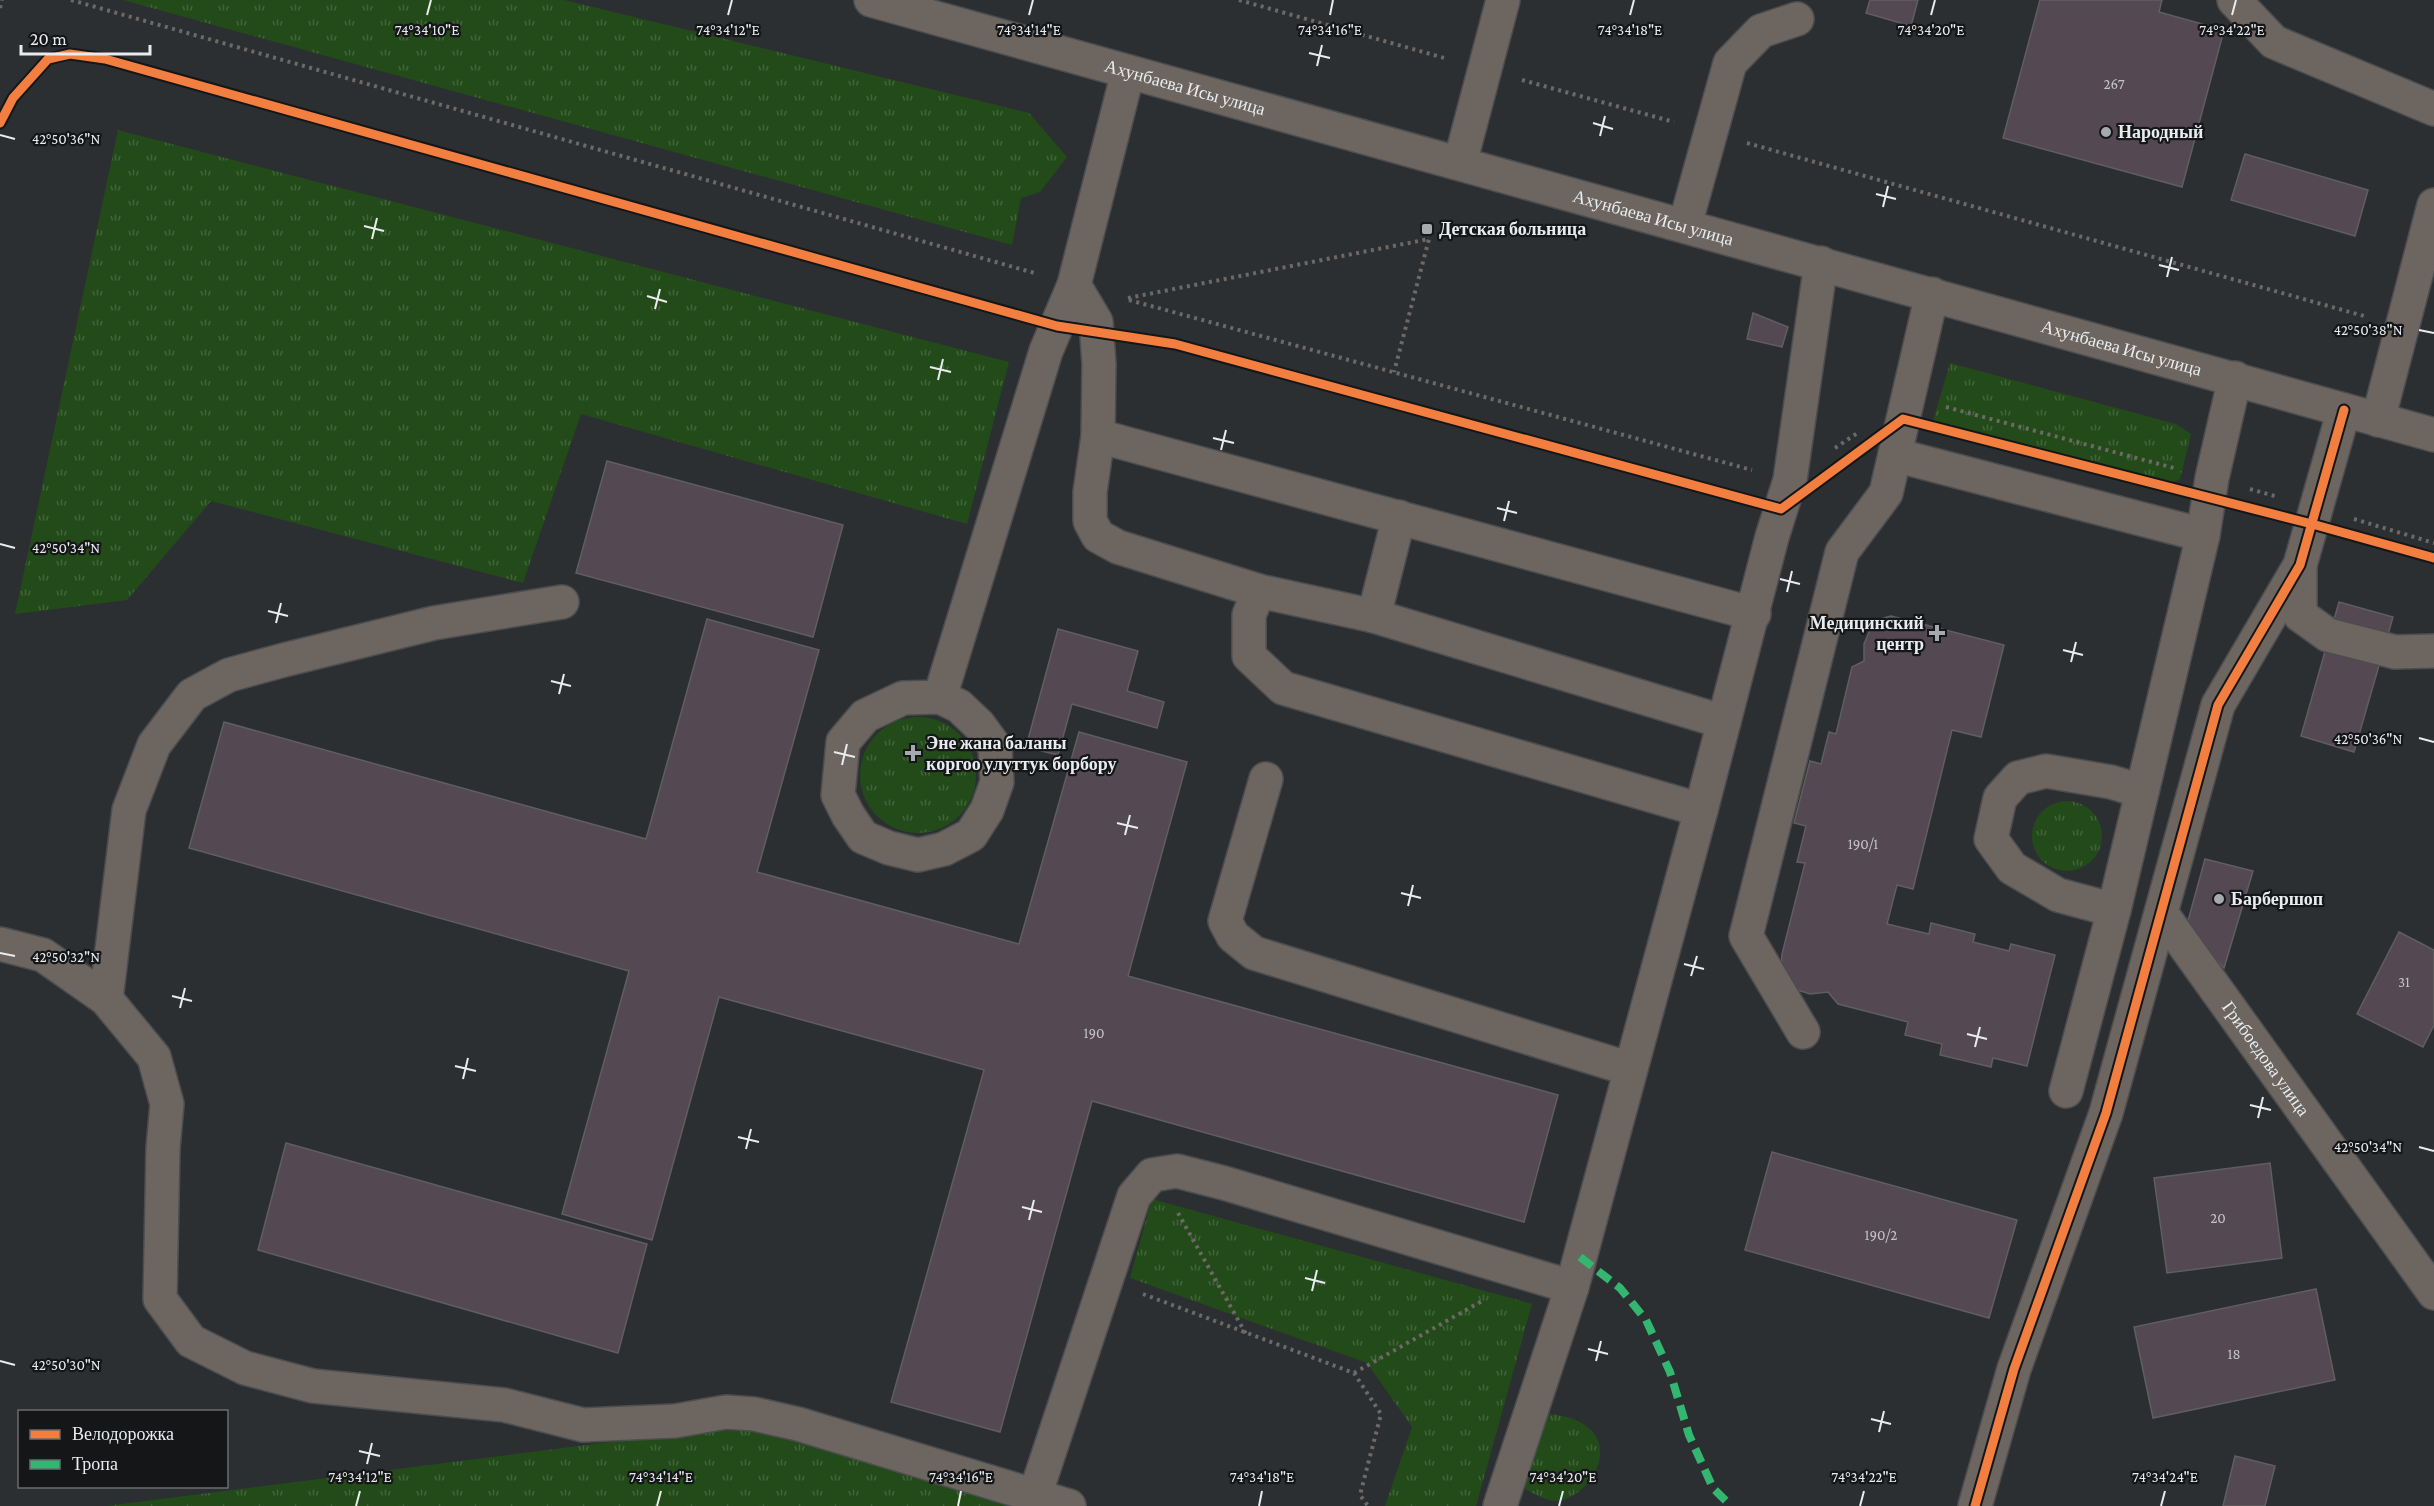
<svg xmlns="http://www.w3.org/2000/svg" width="2434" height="1506" font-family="'Crimson Pro',serif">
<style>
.grass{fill:url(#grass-tufts)}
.building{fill:#544853;stroke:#5f5e60;stroke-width:1.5}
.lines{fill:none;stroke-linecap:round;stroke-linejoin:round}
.minor-casing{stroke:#4b4d4f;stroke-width:36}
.major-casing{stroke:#4b4d4f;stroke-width:36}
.path{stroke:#6d6966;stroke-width:4;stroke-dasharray:3 4.5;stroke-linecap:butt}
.minor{stroke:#6d655f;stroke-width:33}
.major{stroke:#6d6560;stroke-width:33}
.quiet{stroke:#33b770;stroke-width:8;stroke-dasharray:15 8;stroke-linecap:butt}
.cycleway-casing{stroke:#151618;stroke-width:13}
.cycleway{stroke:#f27e40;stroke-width:9}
.ticks{fill:none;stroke:#e9ecef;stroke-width:2}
.poi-dot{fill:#a7aaac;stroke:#151618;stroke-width:2}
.labels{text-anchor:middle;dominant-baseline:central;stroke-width:4.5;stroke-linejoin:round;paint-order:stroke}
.number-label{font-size:15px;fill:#c4c3c8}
.street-label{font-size:18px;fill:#e9ecef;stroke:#151618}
.poi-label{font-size:18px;font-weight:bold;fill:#e9ecef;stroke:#151618;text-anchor:start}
.ticks-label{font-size:15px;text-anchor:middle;fill:#e9ecef;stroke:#151618;stroke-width:4.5;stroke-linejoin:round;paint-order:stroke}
</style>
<defs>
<pattern id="grass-tufts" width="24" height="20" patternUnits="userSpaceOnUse" patternTransform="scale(1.5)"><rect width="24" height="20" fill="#234a19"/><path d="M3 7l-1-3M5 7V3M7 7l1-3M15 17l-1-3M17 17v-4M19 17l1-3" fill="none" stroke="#43643b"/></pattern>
</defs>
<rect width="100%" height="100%" fill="#2c2f31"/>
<g class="grass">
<polygon points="123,0 564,0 1029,113 1067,157 1040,192 1021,198 1012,245"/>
<polygon points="118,130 1009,362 967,524 581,414 523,583 211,501 127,600 15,614"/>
<polygon points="1950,363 2176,424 2191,434 2180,479 2158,489 1930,431"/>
<circle cx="918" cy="775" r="58"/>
<circle cx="2067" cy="836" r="35"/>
<polygon points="1152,1199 1532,1304 1476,1506 1385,1506 1412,1427 1367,1363 1130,1278"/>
<path d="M1550,1414C1566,1416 1585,1420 1595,1435C1611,1458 1587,1494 1562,1500C1548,1504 1531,1492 1519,1485L1535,1416Z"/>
<polygon points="751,1424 1006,1506 106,1506"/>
</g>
<g class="building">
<polygon points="1870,0 1918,0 1911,26 1866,13"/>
<polygon points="2040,0 2162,0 2159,12 2224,30 2182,187 2003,138"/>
<polygon points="2245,154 2368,190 2355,236 2231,200"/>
<polygon points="1753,313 1788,327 1782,347 1747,339"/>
<polygon points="607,461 843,525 813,637 576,573"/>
<polygon points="2339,602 2393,617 2354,752 2301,736"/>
<polygon points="1891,616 2004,645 1981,737 1952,730 1913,889 1897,885 1887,924 1929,934 1931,923 1975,934 1973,942 2009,951 2011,944 2055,955 2027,1066 1993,1058 1991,1067 1940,1055 1942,1044 1905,1035 1908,1022 1838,1004 1828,992 1810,994 1795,989 1781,969 1782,954 1805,863 1797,862 1806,826 1794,823 1810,761 1821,764 1829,732 1836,734 1852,667 1864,661 1864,644 1870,630 1880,619"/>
<polygon points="707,619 819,650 757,872 1019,944 1079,732 1187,762 1128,976 1558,1095 1524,1222 1092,1101 1000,1432 891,1402 984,1070 719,997 652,1240 562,1214 629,971 189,848 224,722 646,839"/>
<polygon points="1058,629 1138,651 1127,691 1164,702 1157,728 1072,704 1058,755 1026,747"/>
<polygon points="2205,859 2253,871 2224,968 2186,928"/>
<polygon points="2399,932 2434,950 2434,1025 2423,1047 2357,1014"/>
<polygon points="286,1143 647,1244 618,1353 258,1250"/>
<polygon points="1772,1152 2017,1220 1989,1318 1745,1250"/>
<polygon points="2270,1163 2282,1258 2167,1273 2154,1178"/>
<polygon points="2316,1289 2335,1380 2153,1418 2134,1327"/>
<polygon points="2235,1456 2275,1466 2265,1506 2223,1506"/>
</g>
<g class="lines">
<g class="minor-casing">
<g id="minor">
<polyline points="2234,0 2274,42 2434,109"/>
<polyline points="1460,163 1503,0"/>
<polyline points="1685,225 1730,63 1761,31 1797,19"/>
<polyline points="1074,285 1096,322 1099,364 1098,436 1090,492 1090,521 1098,536 1118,547 1259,591 1374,616 1724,722"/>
<polyline points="2378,420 2434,205"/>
<polyline points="1098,436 1754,614"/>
<polyline points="1895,455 2203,535"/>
<polyline points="2300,566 2300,615 2328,635 2395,652 2434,651"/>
<polyline points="1259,591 1249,615 1249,656 1283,688 1701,810"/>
<polyline points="1374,616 1399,517"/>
<polyline points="940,697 959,706 979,725 995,747 997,782 987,810 971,835 944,849 918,855 889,848 863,837 848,815 838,795 843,742 865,716 903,698 940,697 1046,351 1074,285 1128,72"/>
<polyline points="1266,779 1225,921 1233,936 1254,953 1630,1069"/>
<polyline points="2114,910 2058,895 2012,868 1991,839 2000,798 2018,778 2046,771 2111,782 2141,791"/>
<path id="s1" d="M2162,914L2434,1293"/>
<polyline points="0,944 43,955 106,999 154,1057 167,1104 163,1148 160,1299 191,1341 245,1368 313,1386 504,1405 583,1425 675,1421 726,1412 754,1414 798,1424 1069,1506"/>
<polyline points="106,999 129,810 154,745 192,695 229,675 284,660 434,623 562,602"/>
<polyline points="1803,1032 1746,936 1842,552 1886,493 1932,294"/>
<polyline points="2066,1091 2114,910 2203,535 2212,478 2235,378"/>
<polyline points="1035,1495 1134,1196 1152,1175 1177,1171 1224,1183 1572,1287"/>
<polyline points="1500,1506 1572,1287 1701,810 1772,537 1790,480 1821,263"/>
<polyline points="1975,1506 2014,1369 2106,1113 2218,705 2300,565 2344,410"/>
</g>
</g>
<g class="major-casing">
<g id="major">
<path id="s2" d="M871,0L2434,435"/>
</g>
</g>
<g class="path">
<polyline points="71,0 1038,274"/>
<polyline points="1239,0 1448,59"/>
<polyline points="0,8 2,0"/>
<polyline points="1522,80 1674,122"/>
<polyline points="1747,143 2364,316"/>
<polyline points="1128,298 1429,239 1394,372"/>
<polyline points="1129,300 1752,470"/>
<polyline points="1946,407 2174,468"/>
<polyline points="1835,448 1859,432"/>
<polyline points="2250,489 2278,497"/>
<polyline points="2354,519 2434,543"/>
<polyline points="1178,1213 1246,1334"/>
<polyline points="1143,1294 1354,1373 1381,1414 1360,1495 1368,1506"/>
<polyline points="1354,1373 1482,1301"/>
</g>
<use href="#minor" class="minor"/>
<use href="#major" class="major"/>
<polyline class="quiet" points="1580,1257 1620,1288 1646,1320 1670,1372 1689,1435 1713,1488 1731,1506"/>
<g class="cycleway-casing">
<g id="cycleway">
<polyline points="0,123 13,98 48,59 70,54 105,59 1057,326 1175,344 1781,509 1903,419 2312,524 2434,558"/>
<polyline points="1975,1506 2014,1369 2106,1113 2218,705 2300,565 2344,410"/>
</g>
</g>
<use href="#cycleway" class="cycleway"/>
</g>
<path class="ticks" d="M427,15L431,0M728,15L732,0M1029,15L1033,0M1330,15L1333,0M1630,15L1634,0M1931,15L1935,0M2232,15L2236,0M1309,53L1330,58M1317,66L1322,45M1593,123L1613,129M0,135L15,139M1600,136L1605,116M1876,194L1896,199M1883,207L1888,186M364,226L384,231M372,239L377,218M2159,265L2179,270M2167,277L2172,257M647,296L667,302M655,309L660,289M2419,330L2434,333M930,367L951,372M938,380L943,359M1213,438L1234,443M1221,450L1226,430M1497,508L1517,513M1504,521L1509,501M0,544L15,548M1780,579L1800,584M1787,592L1792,571M268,611L288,616M276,623L281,603M2063,650L2083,655M2071,662L2076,642M551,681L571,686M559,694L564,674M2419,738L2434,742M834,752L855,757M842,765L847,744M1117,823L1138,828M1125,835L1130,815M1401,893L1421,898M1408,906L1413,885M0,953L15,956M1684,964L1704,969M1691,976L1697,956M172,996L192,1001M180,1008L185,988M1967,1034L1987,1039M1975,1047L1980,1027M455,1066L476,1071M463,1079L468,1058M2250,1105L2271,1110M2258,1118L2263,1097M738,1137L759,1142M2419,1147L2434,1151M746,1149L751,1129M1022,1207L1042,1212M1029,1220L1034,1200M1305,1278L1325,1283M1312,1291L1317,1270M1588,1349L1608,1354M0,1361L15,1365M1596,1361L1601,1341M1871,1419L1891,1424M1879,1432L1884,1411M359,1451L380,1456M367,1464L372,1443M356,1506L360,1491M657,1506L661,1491M958,1506L961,1491M1259,1506L1262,1491M1559,1506L1563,1491M1860,1506L1864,1491M2161,1506L2165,1491"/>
<g class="poi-dot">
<circle cx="2106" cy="132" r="6"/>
<rect x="1421" y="223" width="12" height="12" rx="3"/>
<path d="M1934 624h6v6h6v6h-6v6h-6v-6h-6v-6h6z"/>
<path d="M910 744h6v6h6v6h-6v6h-6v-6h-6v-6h6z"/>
<circle cx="2219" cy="899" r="6"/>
</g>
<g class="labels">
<g class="number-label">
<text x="2114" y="84">267</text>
<text x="1863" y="844">190/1</text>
<text x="2404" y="982">31</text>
<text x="1094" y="1033">190</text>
<text x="2218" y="1218">20</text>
<text x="1881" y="1235">190/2</text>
<text x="2234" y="1354">18</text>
</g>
<g class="street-label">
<text stroke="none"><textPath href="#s2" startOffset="326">Ахунбаева Исы улица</textPath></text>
<text stroke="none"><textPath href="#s2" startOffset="812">Ахунбаева Исы улица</textPath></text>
<text stroke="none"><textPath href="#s2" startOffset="1298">Ахунбаева Исы улица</textPath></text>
<text stroke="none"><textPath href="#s1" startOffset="178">Грибоедова улица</textPath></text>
</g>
<g class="poi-label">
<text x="2118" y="132">Народный</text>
<text x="1439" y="229">Детская больница</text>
<text x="1924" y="623" text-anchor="end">Медицинский<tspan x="1924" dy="21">центр</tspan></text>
<text x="926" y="743">Эне жана баланы<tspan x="926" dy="21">коргоо улуттук борбору</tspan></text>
<text x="2231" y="899">Барбершоп</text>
</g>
</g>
<g class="ticks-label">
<text x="427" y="35">74°34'10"E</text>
<text x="728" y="35">74°34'12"E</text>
<text x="1029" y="35">74°34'14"E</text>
<text x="1330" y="35">74°34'16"E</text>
<text x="1630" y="35">74°34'18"E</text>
<text x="1931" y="35">74°34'20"E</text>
<text x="2232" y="35">74°34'22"E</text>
<text x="66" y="144">42°50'36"N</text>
<text x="2368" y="335">42°50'38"N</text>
<text x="66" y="553">42°50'34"N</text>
<text x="2368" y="744">42°50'36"N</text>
<text x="66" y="962">42°50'32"N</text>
<text x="2368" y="1152">42°50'34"N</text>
<text x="66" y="1370">42°50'30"N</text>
<text x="360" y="1482">74°34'12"E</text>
<text x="661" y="1482">74°34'14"E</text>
<text x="961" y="1482">74°34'16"E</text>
<text x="1262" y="1482">74°34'18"E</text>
<text x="1563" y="1482">74°34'20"E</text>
<text x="1864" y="1482">74°34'22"E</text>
<text x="2165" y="1482">74°34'24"E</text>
</g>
<rect x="18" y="1410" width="210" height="78" fill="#151618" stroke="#6a6c6e" stroke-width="1.5"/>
<rect x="30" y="1430" width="30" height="9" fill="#f27e40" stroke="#6a6c6e" stroke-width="1.5"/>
<text x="72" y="1440" font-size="18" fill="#e9ecef">Велодорожка</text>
<rect x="30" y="1460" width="30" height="9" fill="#33b770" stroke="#6a6c6e" stroke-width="1.5"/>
<text x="72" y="1470" font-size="18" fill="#e9ecef">Тропа</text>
<path d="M21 45v9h129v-9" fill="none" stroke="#e9ecef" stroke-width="3"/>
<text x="30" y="45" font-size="18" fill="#e9ecef" stroke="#151618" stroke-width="4.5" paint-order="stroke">20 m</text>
</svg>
